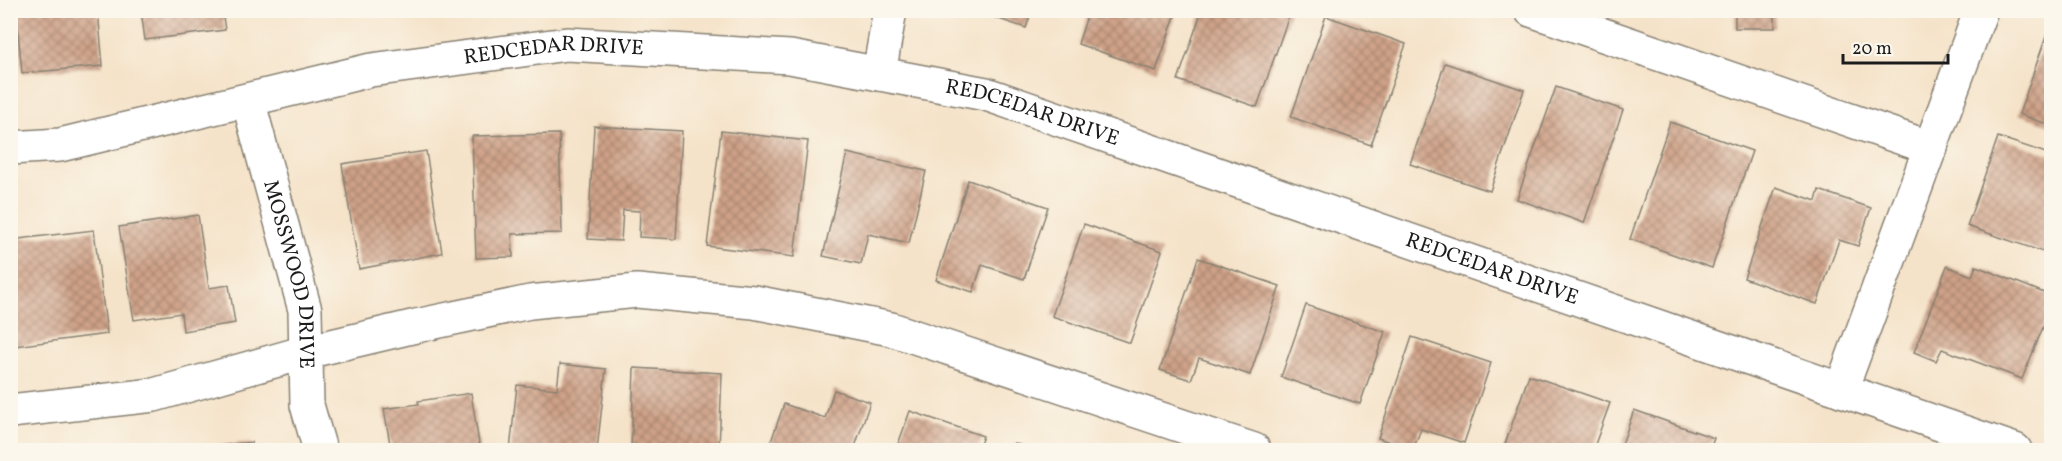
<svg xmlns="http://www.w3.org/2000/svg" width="2062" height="461" font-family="Vollkorn,serif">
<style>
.building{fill:url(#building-cross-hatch)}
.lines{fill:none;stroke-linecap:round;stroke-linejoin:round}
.minor-casing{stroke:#888072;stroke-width:36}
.minor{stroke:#fff;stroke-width:33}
.labels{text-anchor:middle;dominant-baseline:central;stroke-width:6;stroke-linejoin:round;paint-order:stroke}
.street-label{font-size:21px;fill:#1c1c1c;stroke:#fbf7ec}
</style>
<defs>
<pattern id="building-cross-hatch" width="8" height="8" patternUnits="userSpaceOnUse" patternTransform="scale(1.5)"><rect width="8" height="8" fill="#cfa288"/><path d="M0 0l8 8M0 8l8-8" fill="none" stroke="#a7836e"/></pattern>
</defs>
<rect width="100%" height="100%" fill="#fbf7ec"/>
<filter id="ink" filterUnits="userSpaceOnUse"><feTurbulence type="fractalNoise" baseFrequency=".0167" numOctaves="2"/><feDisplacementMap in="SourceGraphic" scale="12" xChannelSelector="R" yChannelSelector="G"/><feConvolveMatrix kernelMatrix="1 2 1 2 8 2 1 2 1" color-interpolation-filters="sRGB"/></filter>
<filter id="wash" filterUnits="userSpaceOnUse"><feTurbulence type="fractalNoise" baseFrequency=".008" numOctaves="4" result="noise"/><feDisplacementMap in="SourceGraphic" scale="24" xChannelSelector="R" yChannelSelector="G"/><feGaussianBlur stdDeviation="1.35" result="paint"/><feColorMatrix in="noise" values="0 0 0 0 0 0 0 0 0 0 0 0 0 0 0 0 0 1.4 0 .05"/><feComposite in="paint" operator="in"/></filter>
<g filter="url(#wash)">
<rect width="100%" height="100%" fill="#f5e3c9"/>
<g id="blocks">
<g class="building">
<polygon points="16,10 98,10 103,66 22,73"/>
<polygon points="141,10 222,10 225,30 145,40"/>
<polygon points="972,10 1032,10 1026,28"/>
<polygon points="1089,10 1177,10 1156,71 1078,44"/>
<polygon points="1202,10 1291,10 1257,107 1178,80"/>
<rect x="1735" y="10" width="40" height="18"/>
<polygon points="1860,10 1875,10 1867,18"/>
<polygon points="1326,16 1406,44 1371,145 1291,117"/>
<polygon points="2048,31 2052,32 2052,126 2019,114"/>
<polygon points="1445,63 1524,90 1490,191 1410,164"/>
<polygon points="1556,87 1623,110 1584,223 1517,199"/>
<polygon points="1670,122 1752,151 1712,268 1630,239"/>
<polygon points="594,126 682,131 676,239 639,237 640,211 623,210 621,241 588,239"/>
<polygon points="721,131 808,141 794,257 707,246"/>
<polygon points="559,134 562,233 512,234 513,257 476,258 472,136"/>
<polygon points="1998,137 2052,155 2052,255 1967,226"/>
<polygon points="426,151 442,253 359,269 342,164"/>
<polygon points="847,153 926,171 909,243 868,234 861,264 823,256"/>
<polygon points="968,180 1048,207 1024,279 982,265 973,292 936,280"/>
<polygon points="1776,187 1816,201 1819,190 1871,208 1858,246 1839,240 1817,304 1744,278"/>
<polygon points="198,215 209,288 229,285 235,323 183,331 181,313 134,320 119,227"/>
<polygon points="1084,224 1162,251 1130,343 1052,316"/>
<polygon points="94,230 107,334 15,346 10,307 10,240"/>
<polygon points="1198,258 1280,286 1250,375 1199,358 1191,380 1160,370"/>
<polygon points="1947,266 1972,276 1976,266 2052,296 2052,305 2022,379 1942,349 1936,361 1914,352"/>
<polygon points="1306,305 1385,332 1360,404 1281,377"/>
<polygon points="1412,337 1491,363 1464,443 1421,429 1413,450 1378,438"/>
<polygon points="560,364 606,369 597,450 510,450 517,385 557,389"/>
<polygon points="634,368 722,373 719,450 631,450"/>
<polygon points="1529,375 1610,403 1593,450 1503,450"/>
<polygon points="834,390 870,402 854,450 768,450 784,404 825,418"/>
<polygon points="471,393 480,450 391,450 384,409 419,404 418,401"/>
<polygon points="1634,410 1714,438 1710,450 1620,450"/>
<polygon points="910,411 983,436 978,450 896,450"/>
<polygon points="251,442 252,450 211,450 210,447"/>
<polygon points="1014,443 1033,450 1011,450"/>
</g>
</g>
</g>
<g filter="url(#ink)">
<use href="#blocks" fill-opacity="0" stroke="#888072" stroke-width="1.5"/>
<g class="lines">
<g class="minor-casing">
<g id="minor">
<polyline points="1531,10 1931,148"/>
<polyline points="879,74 890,10"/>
<path id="s1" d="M248,100L305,310L307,405L320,450"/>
<path id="s2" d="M10,148L60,145L371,70L567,44L790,57L986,94L2015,450"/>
<polyline points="1841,390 1981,10"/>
<polyline points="10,411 154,395 306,352 416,326 530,302 637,291 754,302 891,329 1254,450"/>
</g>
</g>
<use href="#minor" class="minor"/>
</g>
</g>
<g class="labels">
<g class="street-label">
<text stroke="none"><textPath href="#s2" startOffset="554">REDCEDAR DRIVE</textPath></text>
<text stroke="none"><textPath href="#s2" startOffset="1040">REDCEDAR DRIVE</textPath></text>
<text stroke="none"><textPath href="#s2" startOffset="1526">REDCEDAR DRIVE</textPath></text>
<text stroke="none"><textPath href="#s1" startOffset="180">MOSSWOOD DRIVE</textPath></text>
</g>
</g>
<rect width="2062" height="461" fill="none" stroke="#fbf7ec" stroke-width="36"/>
<path d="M1843 54v9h105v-9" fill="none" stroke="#1c1c1c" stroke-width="3"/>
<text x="1852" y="54" font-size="18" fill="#1c1c1c" stroke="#fbf7ec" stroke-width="4.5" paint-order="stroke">20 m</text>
</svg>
